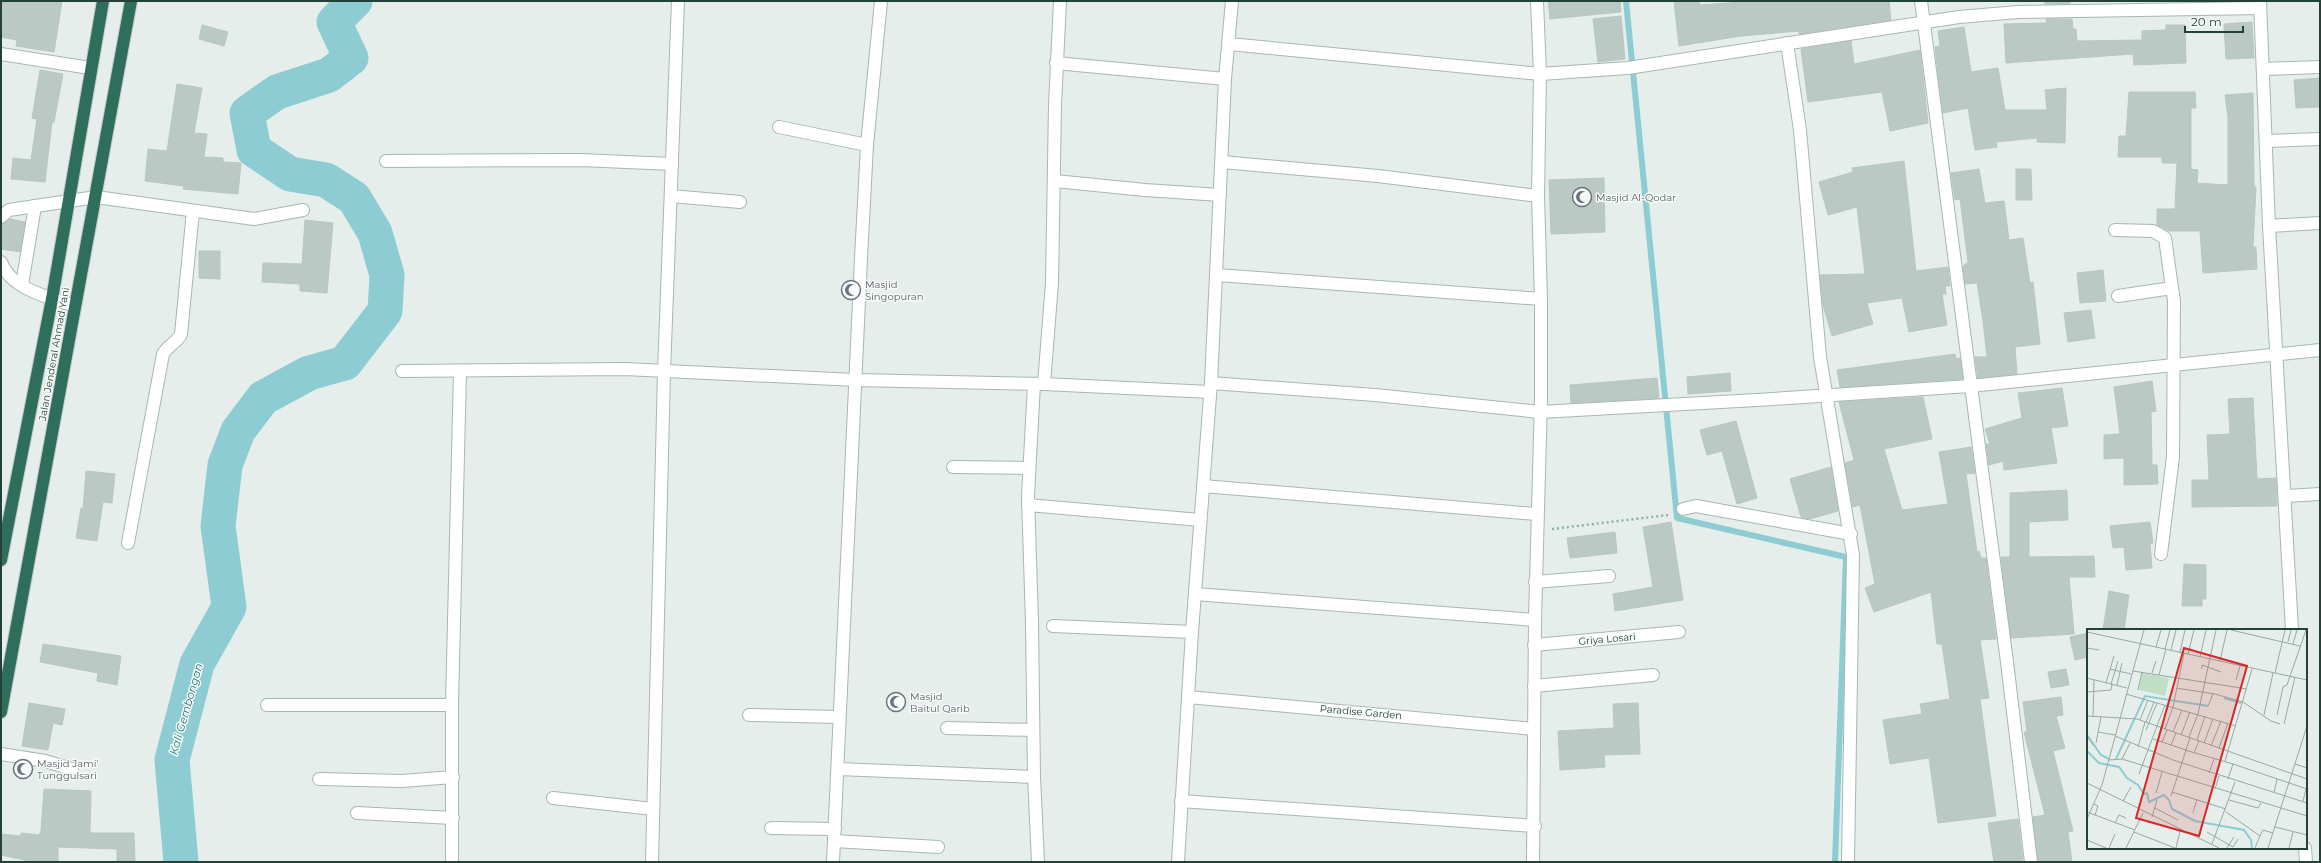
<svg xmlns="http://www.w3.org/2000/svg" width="2321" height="863" font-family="Montserrat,sans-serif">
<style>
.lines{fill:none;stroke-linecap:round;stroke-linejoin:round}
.stream{stroke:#8eccd3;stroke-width:6}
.river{stroke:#8eccd3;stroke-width:35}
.building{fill:#bac9c3;stroke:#b7c8c0}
.minor-casing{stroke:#a7b7b1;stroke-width:14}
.highway-casing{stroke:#c2cac7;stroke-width:14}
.path{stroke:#86b2a2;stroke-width:2.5;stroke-dasharray:2 3;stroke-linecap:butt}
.minor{stroke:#fff;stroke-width:12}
.highway{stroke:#2f6e5d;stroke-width:12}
.labels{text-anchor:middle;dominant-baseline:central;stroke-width:3;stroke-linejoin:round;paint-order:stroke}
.worship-label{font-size:10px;fill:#5b616d;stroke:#f6fbf8;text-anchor:start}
.street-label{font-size:10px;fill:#244138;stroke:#f6fbf8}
.water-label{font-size:11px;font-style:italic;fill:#1d737e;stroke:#f6fbf8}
.inset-river{fill:none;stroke:#8eccd3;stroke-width:2}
.inset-road{fill:none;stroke:#98a9a3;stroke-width:1}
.view{fill:#d62828;fill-opacity:0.15;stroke:#d62828;stroke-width:2}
.inset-edge{fill:none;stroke:#244138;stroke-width:2}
</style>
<rect width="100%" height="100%" fill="#e5eeea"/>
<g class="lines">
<polyline class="stream" points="1626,1 1677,518 1846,557 1835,862"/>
<polyline class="river" points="181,862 172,760 197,664 229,607 218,526 225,465 238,431 263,398 309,373 345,363 385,311 387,275 375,233 354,198 326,180 290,174 254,150 247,113 277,92 329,75 351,58 334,22 355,1"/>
</g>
<g class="building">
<polygon points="1,1 62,1 54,52 16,46 17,40 1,37"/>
<polygon points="1548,1 1620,1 1621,12 1550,19"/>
<polygon points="1674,1 1699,1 1700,5 1757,1 1889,1 1891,20 1799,34 1799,31 1741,36 1679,46"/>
<rect x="2045" y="1" width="25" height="3"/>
<polygon points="1621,16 1625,59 1598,62 1593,19"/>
<polygon points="2046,19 2072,19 2073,29 2076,29 2077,41 2142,40 2142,31 2166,30 2166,25 2185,25 2186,63 2134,65 2133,54 2006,63 2004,24 2047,23"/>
<polygon points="2252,22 2254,58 2226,59 2224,24"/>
<polygon points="202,25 228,32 224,46 199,39"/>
<polygon points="1964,27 1971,72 1998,68 2005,110 2047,110 2045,90 2066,88 2065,143 2037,142 2037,138 1996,142 1997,147 1975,150 1968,108 1943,113 1935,47 1940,46 1938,31"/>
<polygon points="1851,41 1854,64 1920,50 1928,123 1890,131 1882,92 1808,102 1801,49"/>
<polygon points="40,70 63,74 54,122 52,122 45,182 11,179 13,158 31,160 37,119 32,118"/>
<polygon points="2320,78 2320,107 2296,108 2294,80"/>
<polygon points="177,84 202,88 194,133 207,134 204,157 223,158 223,162 241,163 238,194 183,189 184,186 145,181 148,149 167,151"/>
<polygon points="2129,92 2195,92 2196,108 2191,108 2191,169 2198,170 2197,183 2228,185 2228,117 2225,95 2253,93 2254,187 2256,187 2253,247 2256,247 2257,269 2203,273 2200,231 2169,231 2157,225 2157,209 2175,209 2177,163 2162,163 2162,157 2118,157 2119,136 2126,136"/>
<polygon points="1904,161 1916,271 1948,267 1950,286 1945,286 1946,294 1942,294 1947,325 1909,332 1902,298 1867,303 1873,324 1832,336 1823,305 1820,275 1865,274 1857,207 1828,215 1819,182 1853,172 1852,168"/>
<polygon points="1979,169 1985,203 2004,201 2009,240 2023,238 2030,283 2033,282 2040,344 2015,347 2017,374 1978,378 1975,357 1987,357 1983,321 1977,283 1965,284 1963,266 1968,262 1960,199 1955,200 1951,173"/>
<polygon points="2016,169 2031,169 2032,200 2016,200"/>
<polygon points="1604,178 1605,232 1551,234 1549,180"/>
<polygon points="10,219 25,222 20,252 1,249 1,224"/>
<polygon points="305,220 333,223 327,293 300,291 300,284 262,282 263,263 302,264"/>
<polygon points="199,251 220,251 220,279 199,278"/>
<polygon points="2103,270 2106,301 2080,303 2077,273"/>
<polygon points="2091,310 2095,338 2068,342 2064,313"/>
<polygon points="1955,354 1956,359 1960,358 1963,379 1840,387 1837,370"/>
<polygon points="1730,373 1731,391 1688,394 1687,377"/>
<polygon points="1657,378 1659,398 1571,403 1570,385"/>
<polygon points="2152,381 2156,411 2151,412 2152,465 2157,465 2158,484 2124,485 2124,458 2104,459 2104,435 2120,434 2114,387"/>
<polygon points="2062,388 2068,426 2051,428 2057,463 2004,470 2003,461 1989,465 1986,444 1990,444 1985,429 2022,418 2018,393"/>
<polygon points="1923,397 1932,439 1884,449 1902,510 1948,504 1939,452 1971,447 1975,473 1966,474 1977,552 1979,551 1981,558 1986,558 1996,639 1980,640 1989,698 1980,699 1996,816 1938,823 1929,758 1890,764 1883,720 1922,714 1920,704 1950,699 1942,644 1937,644 1931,592 1874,612 1865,588 1875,584 1860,505 1853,507 1845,463 1854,460 1839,402"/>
<polygon points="2253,398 2257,479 2276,478 2277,506 2192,507 2192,480 2209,480 2207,435 2230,434 2228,399"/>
<polygon points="1736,421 1757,498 1737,504 1722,451 1707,455 1700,430"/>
<polygon points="1831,467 1838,511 1810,519 1801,517 1790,479"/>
<polygon points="86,471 115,474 112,503 103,502 97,541 76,538 81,508 83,509"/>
<polygon points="2067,490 2068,520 2029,522 2029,557 2094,556 2095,577 2069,577 2074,634 2011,638 2001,557 2010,557 2010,493"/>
<polygon points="1671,522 1683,600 1615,611 1613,594 1653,587 1643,527"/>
<polygon points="2150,522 2153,543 2150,544 2152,568 2126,570 2124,547 2113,548 2110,526"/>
<polygon points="1615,532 1617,553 1570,558 1567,538"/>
<polygon points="2184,564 2206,565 2206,599 2202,599 2202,606 2182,606"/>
<polygon points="2109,591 2129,595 2124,630 2103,630"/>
<polygon points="2088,633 2088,657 2075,660 2070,637"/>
<polygon points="43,644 121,656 117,685 97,681 98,673 40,662"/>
<polygon points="2066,669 2069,685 2051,688 2048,672"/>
<polygon points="2061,697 2063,715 2056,716 2065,748 2053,751 2073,831 2068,832 2072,862 2038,862 2033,817 2045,815 2024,732 2027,732 2023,702"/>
<polygon points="29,703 65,709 62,725 53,723 48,750 22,746"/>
<polygon points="1638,703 1640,754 1604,755 1605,767 1560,770 1558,731 1614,728 1613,704"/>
<polygon points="44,789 91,791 90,833 134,833 135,862 117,862 117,849 58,847 58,862 34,862 1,855 1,834 21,836 21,833 39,835 41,831"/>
<polygon points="2018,819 2023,862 1994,862 1988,823"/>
</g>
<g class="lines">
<g class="minor-casing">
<g id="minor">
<polyline points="1921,1 2007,662 2031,862"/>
<polyline points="2260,1 2269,226 2292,630"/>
<polyline points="1787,43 1800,130 1820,357 1853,555 1848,862"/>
<polyline points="1229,44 1540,74 1628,68 1959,17 2018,12 2260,8"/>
<polyline points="1,54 90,68"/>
<polyline points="1056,63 1225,79"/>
<polyline points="2263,69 2320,67"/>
<polyline points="779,127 867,145"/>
<polyline points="2266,141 2320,139"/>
<polyline points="386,161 581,160 672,164"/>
<polyline points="1222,162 1378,176 1538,196"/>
<polyline points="1055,181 1145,190 1220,195"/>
<polyline points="671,196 740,202"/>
<polyline points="1,217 9,210 96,197 254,219 303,210"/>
<polyline points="2269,226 2320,223"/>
<polyline points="2115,230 2153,231 2165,238 2172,288"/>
<path d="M1,262C10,289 51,298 75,306"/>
<polyline points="1217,275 1541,299"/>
<polyline points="22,285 35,206"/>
<polyline points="2118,296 2172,288 2174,300 2173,457 2161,554"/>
<polyline points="402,371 625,369 855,380 1044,384 1210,392"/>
<polyline points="1211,383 1375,395 1540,412 1757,400 1970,386 2320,350"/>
<polyline points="1034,384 1028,496 1032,623 1034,777 1038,862"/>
<polyline points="1044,384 1052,283 1055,105 1060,1"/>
<polyline points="953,467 1029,468"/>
<polyline points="1203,486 1536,514"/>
<polyline points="2285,496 2320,494"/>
<polyline points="1028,505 1200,520"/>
<polyline points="1683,509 1696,506 1851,534"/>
<path d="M128,543L163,354C168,345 177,343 181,334L193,211"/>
<polyline points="1535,582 1609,576"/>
<polyline points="1195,594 1535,620"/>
<polyline points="1053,626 1192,632"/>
<polyline points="1534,645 1679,632"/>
<polyline points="1534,686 1653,675"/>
<polyline points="1188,697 1534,729"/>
<polyline points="267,705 452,705"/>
<polyline points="749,715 839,717"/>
<polyline points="947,728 1033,730"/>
<polyline points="1,754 45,761 72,769"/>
<polyline points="838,769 1034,777"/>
<polyline points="319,779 402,781 453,777"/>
<polyline points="553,798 653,809"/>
<polyline points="1181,801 1535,826"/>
<polyline points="357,813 453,818"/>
<polyline points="771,828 835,829"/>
<polyline points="834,841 938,847"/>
<polyline points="2305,848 2306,862"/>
<polyline points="452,862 452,705 460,371"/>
<polyline points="652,862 664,372 678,1"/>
<polyline points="833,862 861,258 867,145 881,1"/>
<polyline points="1178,862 1192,632 1211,383 1225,79 1232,1"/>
<polyline points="1533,862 1535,620 1541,399 1541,299 1538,196 1540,74 1537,1"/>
</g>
</g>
<g class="highway-casing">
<g id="highway">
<polyline points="1,560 52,299 103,1"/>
<polyline points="1,712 131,1"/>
</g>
</g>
<polyline class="path" points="1552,529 1668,515"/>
<use href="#minor" class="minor"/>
<use href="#highway" class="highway"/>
</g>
<defs>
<g id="mosque-ring" transform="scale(1)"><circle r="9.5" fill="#f6fbf8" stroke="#6b7280" stroke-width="1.5"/><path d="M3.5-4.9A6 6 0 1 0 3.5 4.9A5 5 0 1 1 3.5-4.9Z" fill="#6b7280"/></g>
</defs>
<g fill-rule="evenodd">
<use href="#mosque-ring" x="1582" y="197"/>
<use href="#mosque-ring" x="851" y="290"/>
<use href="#mosque-ring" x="896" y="702"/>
<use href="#mosque-ring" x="23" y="769"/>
</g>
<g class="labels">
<g class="worship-label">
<text x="1596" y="197">Masjid Al-Qodar</text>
<text x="865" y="284">Masjid<tspan x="865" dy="12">Singopuran</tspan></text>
<text x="910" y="696">Masjid<tspan x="910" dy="12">Baitul Qarib</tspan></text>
<text x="37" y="763">Masjid Jami'<tspan x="37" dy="12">Tunggulsari</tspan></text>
</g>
<g class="street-label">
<text transform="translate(54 354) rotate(-80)">Jalan Jenderal Ahmad Yani</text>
<text transform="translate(1607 639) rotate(-5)">Griya Losari</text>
<text transform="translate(1361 712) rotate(5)">Paradise Garden</text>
</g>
<g class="water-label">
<text transform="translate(186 709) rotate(-74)">Kali Gembongan</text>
</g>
</g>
<g transform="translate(2087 629)">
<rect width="220" height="220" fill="#e5eeea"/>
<path d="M55,44L82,49L78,67L52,61Z" fill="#bfdfc6"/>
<path class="inset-river" d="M137,69L154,74M0,106L14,126L22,130M0,122L12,134L32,138L40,149L51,156L57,165L60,164L62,173L77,166L82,171L85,180L108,192L157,201L164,211L165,219M29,130L58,67L121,77"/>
<path class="inset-road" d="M144,1L213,17M0,3L220,51M201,13L204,1M206,15L210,1M69,18L74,1M0,19L12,21M78,20L83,1M84,21L89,1M93,23L98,1M101,25L107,1M113,28L119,1M133,32L140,1M23,40L44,45M115,40V36L134,43M46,42L160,60M65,44L69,32M188,44L198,1M72,46L79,20M0,49L40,59M149,51L153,37M19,54L27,27M24,55L31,32M30,56L35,34M89,59L128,65L156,73L184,92L193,95M51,61L55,43M0,63L24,61L25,55M39,65L149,97M121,77L126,65M177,86L186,44M190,86L196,58L200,56L219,1M0,87L50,90L220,150M6,88L7,51M53,91L61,71M59,93L67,73M197,95L208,48M70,97L78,76M78,100L86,78L97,24M59,101L70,74M11,103L28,106M86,103L95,81M94,106L103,83M0,107L7,117M28,107L86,131L220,174M102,108L111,85L129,1M66,110L99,121M110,111L118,87M75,113L80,101M9,114L14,88M117,114L126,90M84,116L89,104M124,117L134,92M51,118L58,93M132,119L141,94M98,121L146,135L141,150M107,124L112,112M35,130L43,114M22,131L35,130L220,187M138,132L165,40M146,135L220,160M208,135L220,139M122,144L127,130M52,145L70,97M0,154L132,219M128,160L132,147M85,163L139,180M69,164L75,143M187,164L190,150M84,167L103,109M142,171L171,179L174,174M36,172L44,158M216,172L219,160M7,175L11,177L8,186M68,179L91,191M0,183L48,201M139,183L173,207L176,201L186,204M106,184L110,170M65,188L70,171M0,190L15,156L57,1M28,194L32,186L39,189M188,198L220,206M47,203L88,219M120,203L146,218L151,210M0,211L19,219M125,215L148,153M22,219L28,205M39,219L56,184M89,219L93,202M140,219L147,208M168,219L173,207M181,219L220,97M202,219L206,203"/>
<path class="view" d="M97,19L160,37L112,207L49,189Z"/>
<rect width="220" height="220" class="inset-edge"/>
</g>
<rect width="2321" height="863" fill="none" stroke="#244138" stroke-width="4"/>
<path d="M2185 26v6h58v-6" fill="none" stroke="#244138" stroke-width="2"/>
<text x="2191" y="26" font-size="12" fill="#244138" stroke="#f6fbf8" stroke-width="3" paint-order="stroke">20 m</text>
</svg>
